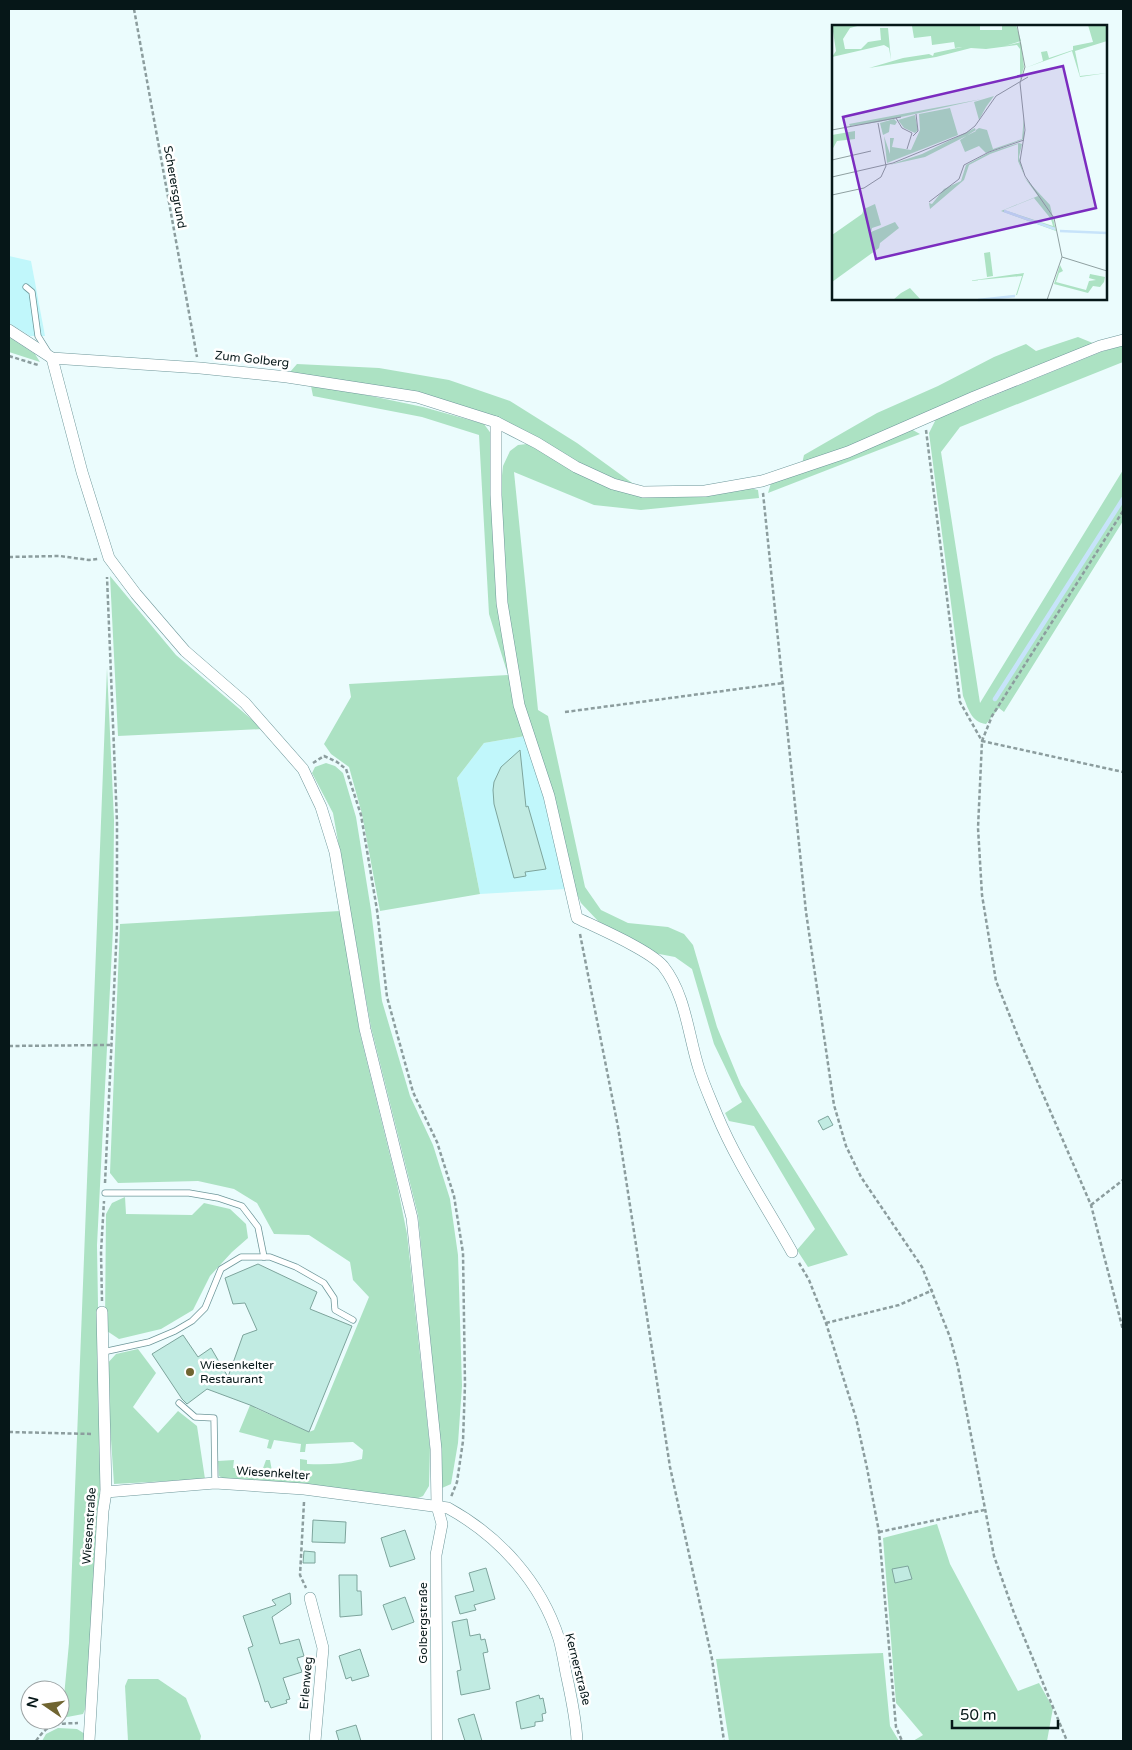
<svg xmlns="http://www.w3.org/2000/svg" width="1132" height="1750" font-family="'Varela Round',sans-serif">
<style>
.built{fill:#c1f7fb}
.green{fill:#ace2c3}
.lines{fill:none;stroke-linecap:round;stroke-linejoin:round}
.stream{stroke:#c7e3fa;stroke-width:4.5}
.building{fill:#c1ebe2;stroke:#7da49c}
.lane-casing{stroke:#6e979a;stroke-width:7}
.street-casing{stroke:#6e979a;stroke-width:12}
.path{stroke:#8c9d9e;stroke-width:2.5;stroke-dasharray:4 2.5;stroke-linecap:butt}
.lane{stroke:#fff;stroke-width:5.5}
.street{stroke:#fff;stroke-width:11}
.poi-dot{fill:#706531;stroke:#fff;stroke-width:2}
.labels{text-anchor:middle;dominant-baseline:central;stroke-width:5;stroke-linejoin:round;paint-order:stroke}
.street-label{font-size:12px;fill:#061718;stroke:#fff}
.poi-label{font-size:12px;fill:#061718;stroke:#fff;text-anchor:start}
.inset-river{fill:none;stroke:#c7e3fa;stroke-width:2.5}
.inset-road{fill:none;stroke:#8fa0a1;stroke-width:1}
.view{fill:#7b2cbf;fill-opacity:0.15;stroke:#7b2cbf;stroke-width:2.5}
.inset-edge{fill:none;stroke:#061718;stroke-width:2.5}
</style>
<rect width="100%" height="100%" fill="#ebfcfd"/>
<g class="built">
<polygon points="9,256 31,261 45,336 30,336 9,323"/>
<polygon points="525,736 545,797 566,889 480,894 457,778 484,743"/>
</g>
<g class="green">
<polygon points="9,337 35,354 40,362 9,352"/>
<polygon points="1078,337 1100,346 801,468 804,455 877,413 938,386 994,357 1026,344 1036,351"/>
<path d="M1123,345V362L960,427L941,452L980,703L1123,470V521L1004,712L999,708L986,724C971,722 968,708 963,696L929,433L936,419L1101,352Z"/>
<polygon points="297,364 379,368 449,380 510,401 577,443 635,485 613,481 494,418 290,372"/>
<polygon points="311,386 352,392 423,407 484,424 492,435 492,495 525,736 484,743 457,778 480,894 380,911 362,814 349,767 331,754 324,744 351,697 349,684 508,675 489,614 479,435 422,417 313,396"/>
<polygon points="911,429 920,434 768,493 771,483"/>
<polygon points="527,444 611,489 644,497 750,488 758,490 759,498 641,510 594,505 514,472 538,710 548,716 585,887 601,910 628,923 668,927 684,934 693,945 717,1027 741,1085 848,1255 808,1267 797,1250 815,1229 754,1126 729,1121 725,1113 742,1102 714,1044 692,969 675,957 654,953 598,921 581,903 573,885 523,703 507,605 500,494 503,466 510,451 518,445"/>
<polygon points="110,576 176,655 263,729 118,736"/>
<polygon points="107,668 114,820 113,929 97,1245 101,1484 88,1702 83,1714 62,1718 69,1643"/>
<polygon points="326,763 335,766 343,773 356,817 371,910 382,1001 410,1096 433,1145 450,1199 458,1255 462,1386 458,1443 451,1484 442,1488 441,1448 418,1215 371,1027 333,813 312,773 315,767"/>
<path d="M340,911L360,1034L397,1184L407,1234L430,1448L429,1486L423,1496L416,1499L226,1480L219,1476L218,1461L234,1460L233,1468L262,1471L266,1460H270L272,1471L300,1472V1459L307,1460V1464C326,1465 344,1464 362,1459L363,1450L353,1442L306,1444L305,1452H300L301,1444L274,1440L271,1449L267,1448L269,1440L239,1432L253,1398L255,1408L309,1432L314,1430L369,1297L353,1280L350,1262L309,1235L274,1234L257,1203L234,1189L198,1181L118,1183L110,1173L120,924Z"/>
<polygon points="125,1197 126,1214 192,1215 204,1203 230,1209 246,1224 248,1238 232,1252 210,1276 193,1310 161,1329 119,1339 107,1331 105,1323 106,1214 112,1203"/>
<polygon points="138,1349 156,1373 133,1407 158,1433 178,1411 197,1426 205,1479 114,1484 106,1365 116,1354"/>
<polygon points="937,1524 950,1564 1018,1691 1039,1683 1053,1708 1047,1741 913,1741 923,1735 896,1703 883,1538"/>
<polygon points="883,1653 890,1726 899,1741 729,1741 716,1659"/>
<polygon points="128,1679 158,1679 186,1698 201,1736 200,1741 128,1741 125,1686"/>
<polygon points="58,1728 77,1729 85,1734 85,1741 42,1741 46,1734"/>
</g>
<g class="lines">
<polyline class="stream" points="995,699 1123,499"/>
</g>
<g class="building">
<polygon points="520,750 526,807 528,806 546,869 525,872 526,876 514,878 494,804 493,790 494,782 501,767"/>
<polygon points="828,1116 833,1125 823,1130 818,1121"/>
<polygon points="258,1264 317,1292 310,1309 352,1326 309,1432 250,1405 207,1389 187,1404 182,1399 152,1354 183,1335 198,1357 211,1348 228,1377 243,1335 257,1330 245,1303 233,1304 225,1278"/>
<polygon points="313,1520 346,1522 345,1543 312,1542"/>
<polygon points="405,1530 415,1559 390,1567 381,1538"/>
<polygon points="304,1551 315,1552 315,1563 303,1563"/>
<polygon points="908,1566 912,1579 895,1583 892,1569"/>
<polygon points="486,1568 495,1599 474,1605 476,1610 460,1614 455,1596 474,1591 469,1573"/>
<polygon points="339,1575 357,1575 357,1591 361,1591 362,1615 340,1617"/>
<polygon points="290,1593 291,1604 272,1617 280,1644 299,1639 304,1656 297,1658 302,1672 283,1678 290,1699 286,1700 287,1703 271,1708 268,1701 265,1702 260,1685 248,1648 253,1646 243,1616 276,1605 272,1600"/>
<polygon points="405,1597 414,1622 392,1630 383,1605"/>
<polygon points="467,1619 470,1636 480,1634 481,1640 485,1639 488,1652 483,1653 490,1689 461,1695 457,1671 461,1670 452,1622"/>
<polygon points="360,1649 369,1676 352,1681 351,1677 346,1679 339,1656"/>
<polygon points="539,1695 540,1699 543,1698 546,1713 542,1714 543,1721 535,1722 535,1726 521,1729 516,1702"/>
<polygon points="474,1714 482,1741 465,1741 458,1719"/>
<polygon points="356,1725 361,1741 339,1741 336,1731"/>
</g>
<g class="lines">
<g class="lane-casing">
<g id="lane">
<polyline points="26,287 32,292 38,336 48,352"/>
<polyline points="105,1193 189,1193 218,1198 242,1206 258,1227 264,1257"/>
<polyline points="103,1352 149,1342 175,1331 192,1321 205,1308 221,1269 241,1257 270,1257 296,1267 324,1283 334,1298 335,1310 353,1320"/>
<polyline points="179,1403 195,1417 214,1418 215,1483"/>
</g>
</g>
<g class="street-casing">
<g id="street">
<polyline points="9,330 52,358 200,368 287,377 417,397 496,422 537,443 576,467 613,484 643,492 705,491 762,481 848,452 974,397 1100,346 1123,340"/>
<polyline points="52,358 82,472 109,558 136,594 185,651 245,703 303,769 321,807 335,852 365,1029 412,1218 436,1449 437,1506 442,1524 436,1555 437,1741"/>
<path d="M496,422V495L502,603L519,705L549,796L577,918C598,928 649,950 663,966C686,995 688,1035 699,1069C704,1085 711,1100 717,1115C737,1163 767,1207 792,1252"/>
<path d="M106,1492L215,1483L304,1489L448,1508C499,1536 541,1582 559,1639C562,1650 564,1662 566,1673C571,1696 576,1718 577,1741"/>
<polyline points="310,1598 323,1648 315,1741"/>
<polyline points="89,1741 103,1511 106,1492 102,1312"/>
</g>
</g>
<g class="path">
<polyline points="134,9 197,357"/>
<polyline points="9,356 38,365"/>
<polyline points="926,430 960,702 982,741 1123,772"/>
<polyline points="763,493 806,912 834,1105 846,1146 861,1177 922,1267 950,1337 958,1367 994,1556 1014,1613 1067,1741"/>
<polyline points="1123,511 992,716 982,741 978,828 982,895 996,981 1019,1039 1091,1205 1123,1330"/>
<polyline points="9,557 60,556 89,560 98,559"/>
<polyline points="565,712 783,683"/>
<polyline points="313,763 324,756 337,762 346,769 361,815 377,910 387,997 413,1092 437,1142 454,1196 463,1253 465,1384 463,1441 457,1482 451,1497"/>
<polyline points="580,934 618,1127 670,1467 712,1659 724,1741"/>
<polyline points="9,1046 110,1045"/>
<polyline points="105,1183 117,926 117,822 107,577"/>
<polyline points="1091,1205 1123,1180"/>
<polyline points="799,1263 809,1280 826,1323 856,1418 867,1468 879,1532 896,1727 902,1741"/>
<polyline points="102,1301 101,1252 104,1201"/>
<polyline points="826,1323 899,1305 933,1290"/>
<polyline points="9,1432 93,1434"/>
<polyline points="304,1502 300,1575 306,1588"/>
<polyline points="879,1532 984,1510"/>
<path d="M36,1741C49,1722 57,1724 78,1723"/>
</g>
<use href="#lane" class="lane"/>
<use href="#street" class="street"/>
</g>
<circle class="poi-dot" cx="190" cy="1372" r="5"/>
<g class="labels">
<g class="street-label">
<text transform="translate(175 187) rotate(80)">Scherersgrund</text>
<text transform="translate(252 359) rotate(6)">Zum Golberg</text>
<text transform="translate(273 1473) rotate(4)">Wiesenkelter</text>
<text transform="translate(89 1526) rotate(-86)">Wiesenstraße</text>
<text transform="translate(423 1623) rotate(-90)">Golbergstraße</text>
<text transform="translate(578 1669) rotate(76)">Kernerstraße</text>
<text transform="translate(306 1683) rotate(-85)">Erlenweg</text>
</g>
<g class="poi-label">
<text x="200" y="1365">Wiesenkelter<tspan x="200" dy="14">Restaurant</tspan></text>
</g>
</g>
<g transform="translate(832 25)">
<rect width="275" height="275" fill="#ebfcfd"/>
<path d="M0,0H29L18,3L11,14L13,24H29L36,17L49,15L48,3H56L59,35L57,23L52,20L0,32L4,26ZM67,0H148V5H170V0H184L189,16L173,21L189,17L192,42L188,55V24L185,20L154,24L139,23L104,32L37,43L71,33L97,29L101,31L102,28L130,22L123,23L122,17L100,20L99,11L82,13L80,1ZM256,0H275V16L243,26L248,51L275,48L248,52L240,26L193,43L211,36L209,27L215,26L217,33L241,25V21L261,17ZM162,71L154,82L147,95L142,77ZM150,74L47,97L18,101L17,99ZM118,83L126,110L55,138L52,111L58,129V113H62L60,122L79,125L88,105L87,89ZM83,90L86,105L83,108L72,103L66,95ZM192,91V114L154,128L147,121L133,127L128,115L147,103L155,105L161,124L190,114ZM62,94L65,97L63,100L58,99L57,107L51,110L48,98ZM143,103L144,106L93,132L57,140L90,129ZM23,106V114L5,116L0,125V110ZM187,118L190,119L187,132L192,150L186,136V119L158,129L137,140L132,155L98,184L97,178L100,179L112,164L129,156L134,140L158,127ZM192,152L218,180L224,206L169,186L206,171ZM202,173L219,194L221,201L172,185ZM43,179L49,200L40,203L39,207L63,197L67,203L48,218L47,223L0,257V210L30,189L32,184ZM158,227L161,251L155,252L152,228ZM228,240L231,246L227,248L224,257L254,265L257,256L264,255L257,253L258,249L273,252L272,257L268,262L261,261L256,268L222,259ZM192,248L185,270L192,275L185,270L143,275L184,270L190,251L136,256ZM78,263L89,275H61L69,268Z" fill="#ace2c3" fill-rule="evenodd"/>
<path class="inset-river" d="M172,186L223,204M228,206L275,208M146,275L183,271"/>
<path class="inset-road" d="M185,0L193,42L188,58L193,105L188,136L193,151L222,193L230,232L215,275M64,93L70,103L80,108L75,124M0,105L69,92M81,111L86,106L84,89M0,135L39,126M0,152L61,138L134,108L143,101L164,71L196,52M0,170L32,163L49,152L54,141L46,98M97,177L127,154L132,140L157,127L192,115M230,232L275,246"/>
<path class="view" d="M231,41L264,183L44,234L11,92Z"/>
<rect width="275" height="275" class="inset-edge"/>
</g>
<rect width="1132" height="1750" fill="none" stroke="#061718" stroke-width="20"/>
<g transform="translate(45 1705) rotate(283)"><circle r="24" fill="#ffffff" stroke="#9ba2a3"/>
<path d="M0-4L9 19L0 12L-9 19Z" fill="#706531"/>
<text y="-8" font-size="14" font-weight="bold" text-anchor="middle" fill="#061718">N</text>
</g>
<path d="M952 1720v8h106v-8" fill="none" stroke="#061718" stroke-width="2.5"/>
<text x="960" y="1720" font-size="15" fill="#061718" stroke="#ffffff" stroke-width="4" paint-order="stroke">50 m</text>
</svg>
